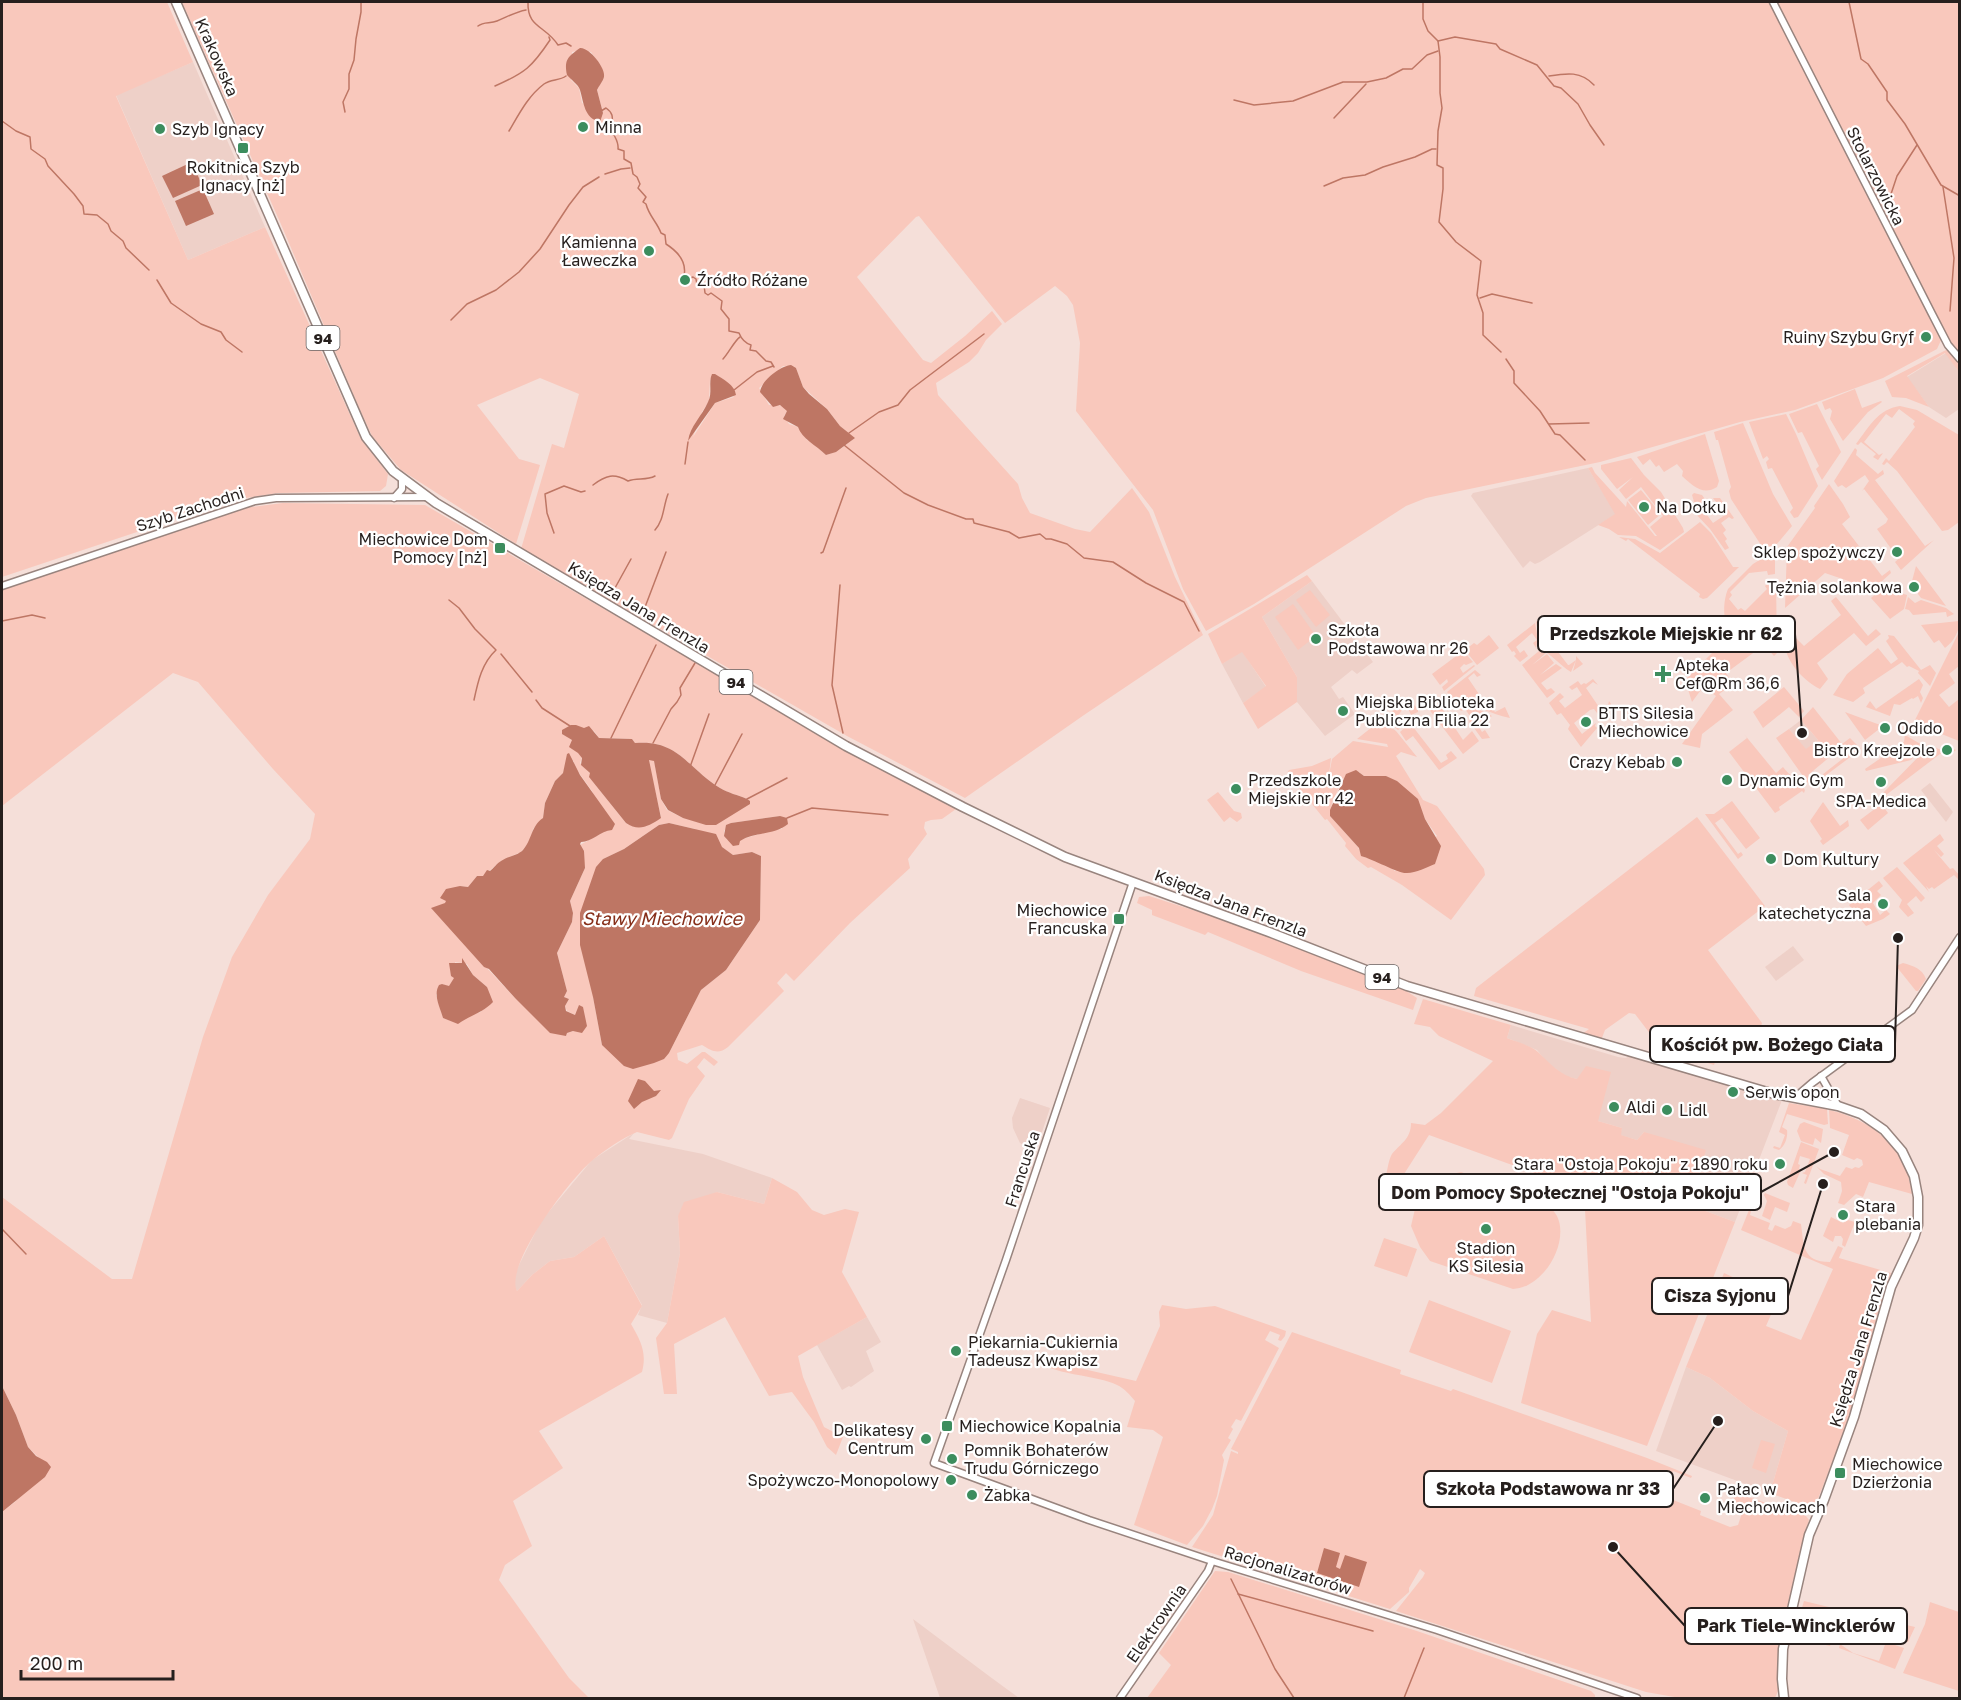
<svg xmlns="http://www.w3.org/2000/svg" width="1961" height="1700" font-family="'Golos Text',sans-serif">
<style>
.built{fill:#eed0c8}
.green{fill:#f9c8bc;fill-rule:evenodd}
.water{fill:#be7664}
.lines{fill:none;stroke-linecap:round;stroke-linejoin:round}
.stream{stroke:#be7664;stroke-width:1.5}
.tertiary-casing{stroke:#98847e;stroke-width:9}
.primary-casing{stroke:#98847e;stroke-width:11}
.tertiary{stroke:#fff;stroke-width:6}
.primary{stroke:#fff;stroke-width:8}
.poi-dot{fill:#3c8d5e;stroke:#fff;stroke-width:2}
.labels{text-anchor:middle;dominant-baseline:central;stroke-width:4.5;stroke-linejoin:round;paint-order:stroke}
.shield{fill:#fff;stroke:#676261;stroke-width:1.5}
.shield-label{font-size:15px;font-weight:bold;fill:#261f1d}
.street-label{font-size:16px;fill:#261f1d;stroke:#fff}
.poi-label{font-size:16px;fill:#261f1d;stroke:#fff;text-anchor:start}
.water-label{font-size:18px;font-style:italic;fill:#862e19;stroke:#fff}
.leader{fill:none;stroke:#261f1d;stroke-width:2}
.callout-dot{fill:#261f1d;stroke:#fff;stroke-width:2}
.callout{fill:#fff;stroke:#261f1d;stroke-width:2}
.callout-label{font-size:18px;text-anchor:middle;font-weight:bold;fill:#261f1d}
</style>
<rect width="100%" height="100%" fill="#f5dfd9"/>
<g class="built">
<polygon points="193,62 265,227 188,260 116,95"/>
<polygon points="1946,353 1959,372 1959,409 1946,418 1929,407 1907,377"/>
<polygon points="1588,468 1616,514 1540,562 1535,564 1530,561 1523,568 1471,496 1473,493"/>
<polygon points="1312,581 1373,662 1357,674 1352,670 1331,687 1339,699 1343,697 1355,714 1325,736 1297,702 1297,677 1262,617"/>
<polygon points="1242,651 1266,687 1243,703 1222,664"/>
<polygon points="1801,720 1818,740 1806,750 1789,729"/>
<polygon points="1930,783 1953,812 1946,822 1921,790"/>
<polygon points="1793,946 1804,960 1776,981 1765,967"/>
<polygon points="1511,1025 1618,1057 1626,1058 1629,1056 1782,1100 1735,1222 1695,1207 1644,1132 1637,1140 1620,1135 1622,1128 1598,1121 1577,1079 1564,1076 1546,1061 1537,1050 1507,1038"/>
<polygon points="1020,1098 1050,1108 1035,1153 1020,1143 1013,1128 1012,1118"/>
<polygon points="634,1133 629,1139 703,1154 772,1178 764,1204 717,1192 678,1216 680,1253 667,1323 638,1315 642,1305 604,1236 574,1257 550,1261 532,1275 517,1291 514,1285 516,1271 541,1221 592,1160"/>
<polygon points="867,1317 881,1342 866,1351 874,1371 851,1387 849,1386 842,1390 817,1345"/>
<polygon points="1686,1367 1710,1378 1753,1411 1788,1431 1770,1493 1656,1451"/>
<polygon points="913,1619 989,1676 1019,1698 940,1698"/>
</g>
<g class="green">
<polygon points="2,2 167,2 193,62 116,96 188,260 265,227 361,439 388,474 386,486 380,491 278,493 233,500 2,577"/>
<path d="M182,2H1959V352L1949,340L1937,317L1942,338L1937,349L1883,378L1795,410L1740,422L1600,462L1426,498L1406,506L1254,604L1206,631L1183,589L1153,510L1076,411L1080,343L1073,305L1067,296L1055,286L1005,323L919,216L916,217L857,277L923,360L931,363L965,336L992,311L1002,324L986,340L978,353L969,362L936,383L938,395L1018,484L1022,498L1030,513L1075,529L1090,532L1132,488L1149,512L1175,577L1203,635L1084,715L965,798L847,736L521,549L552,444L564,448L579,394L540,378L477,405L519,459L540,465L516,544L401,470L372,436L360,410L280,222ZM576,51L591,52L600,65L604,77L597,90L603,113L582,103L579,88L571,80L572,52ZM783,366L796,368L803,387L827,409L840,426L854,438C846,446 837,452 826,455L813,442L807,440L798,427L789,424L784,416L788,410C783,404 776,405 769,405L759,388ZM710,379L734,397L715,403L693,437L702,412L709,401Z"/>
<polygon points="1948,349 1959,364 1959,372 1945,353 1907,376 1929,407 1906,398 1892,397 1885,381"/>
<polygon points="1855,389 1862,408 1881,401 1882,402 1868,412 1843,441 1830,419 1832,411 1830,408 1825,410 1822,402"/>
<polygon points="1817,404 1841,452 1822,480 1816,469 1819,466 1802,432 1798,433 1789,414"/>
<path d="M1900,406L1917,410L1959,435V522L1948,530L1942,531L1897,471L1887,462L1884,465L1882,464L1886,458L1889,461L1915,427L1913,424L1915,421L1899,409L1892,418L1886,414L1864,442L1879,455L1883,453L1878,460L1873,457L1876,454L1861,442L1858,445L1856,444C1869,427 1878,409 1900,406Z"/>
<polygon points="1786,414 1796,434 1818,486 1798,517 1794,518 1790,512 1793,508 1772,468 1768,469 1766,462 1769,459 1767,456 1763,459 1749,422"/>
<polygon points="1743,423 1773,494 1792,526 1776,545 1766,547 1761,545 1731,499 1729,491 1731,487 1718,440 1716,440 1714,432"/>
<path d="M1705,434L1719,481L1717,487C1703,496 1693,486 1682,476L1683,471L1677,464L1664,472L1659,465L1656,467L1650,459L1643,465L1637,457Z"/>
<polygon points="1855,448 1857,450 1856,455 1878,474 1883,470 1884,474 1875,480 1925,546 1934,540 1901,570 1895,562 1903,555 1896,546 1892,550 1877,529 1886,523 1888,519 1864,489 1862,491 1869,481 1865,475 1846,488 1842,485 1838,487 1834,481"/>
<polygon points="1631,458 1644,475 1661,492 1683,528 1684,532 1660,550 1636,536 1618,535 1609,529 1598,525 1615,514 1588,468 1592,467 1595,473 1626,507 1627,501 1655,536 1657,536 1650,527 1663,516 1641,487 1626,499 1619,490 1633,477 1617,489 1601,469 1601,465"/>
<polygon points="1829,484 1843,504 1850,517 1842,524 1882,576 1890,570 1891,573 1871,591 1863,589 1863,586 1825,573 1785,608 1787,547 1815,508 1814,506"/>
<polygon points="1641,490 1661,514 1648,525 1628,500"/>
<polygon points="1694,493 1702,495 1707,502 1701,507 1713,523 1725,515 1713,498 1720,498 1734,518 1732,519 1729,517 1721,523 1726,530 1723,533 1727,539 1725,541 1729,548 1725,550 1710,529 1694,512 1692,507 1695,505 1692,495"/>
<path d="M283,503L425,505L878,768L956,809L942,819L931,820L925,822L924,828L927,834L908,859L910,868L850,923L794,981L786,973L777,983L784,991L728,1047C718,1055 712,1051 702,1045L677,1053L678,1060L687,1064L702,1052H705L718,1062L714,1066L704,1058L697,1067L705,1076L689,1099L672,1138L669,1140L637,1132C623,1138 606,1149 594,1159C572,1176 504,1265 517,1291L532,1275L550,1261L574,1257L604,1236L642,1306L631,1324C641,1341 647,1353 642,1372L539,1431L563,1468L513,1501L532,1546L505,1565L499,1580L569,1678L589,1698H2V1512L15,1502L41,1460L28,1447L16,1415L2,1386V1197L112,1279H132L203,1037L232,957L268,895L310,839L315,814L273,769L198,682L173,673L2,806V590L214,518L251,507ZM584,728L594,731L599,738L632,739L635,743C679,739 688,769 720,788C728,793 738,795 747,799L683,818L667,810L661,799L654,760H648L661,817C649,826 639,831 626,823L590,778V773L580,763L582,757L572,744V740L563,734ZM574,761V766L592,791L607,830L580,845L585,868L570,901L573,913L572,922L557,953L567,991L564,997L569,999L565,1006L567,1011L575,1015L576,1010L573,1031L567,1033L566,1036L515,998L432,909L446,903L460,886L468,887L477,876H483L501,861L521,852L531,840L533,829L543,818L545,803L555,781L563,773L566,763ZM780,816L782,829C763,830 746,842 727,840L724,831L731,823ZM669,823L695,829L733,855L752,852L761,856L760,920L726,970L701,990L669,1053L602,1045L593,997L603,859L624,849L659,825ZM455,962L467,964L473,975L487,987L481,1012L473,1014L458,1023L443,1018L436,995L442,984L449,987L455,978Z"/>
<polygon points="1700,522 1711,533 1733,567 1739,567 1707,598 1703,599 1699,597 1700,594 1628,539 1626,541 1619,537 1635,539 1660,553"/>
<path d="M1766,556L1775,559V574L1768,575L1767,571L1749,573L1730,592L1732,595L1729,599L1738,610L1741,608L1745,611L1767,589L1765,586L1772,579L1776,580L1777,653L1774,656L1764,645L1726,673L1733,684L1719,694L1733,710L1702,734L1700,748L1682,744L1716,696L1703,687L1692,702L1685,680L1731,634V631C1722,621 1723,601 1728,589L1753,564Z"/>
<polygon points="1916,566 1946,606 1921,598 1918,594 1919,585 1915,581 1912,581"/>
<polygon points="1307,575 1312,581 1262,617 1297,677 1297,702 1258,729 1243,703 1266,686 1242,652 1222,664 1208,634"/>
<polygon points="1883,588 1907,595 1904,609 1890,619 1871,598"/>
<polygon points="1310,590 1330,615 1316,627 1296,600"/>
<path d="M1836,597L1868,636L1876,629L1881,634L1866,646L1854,633L1817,663L1828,679L1820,689C1805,682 1786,662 1785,645L1795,637L1804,646L1841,615L1831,601Z"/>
<polygon points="1908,597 1915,603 1921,600 1946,608 1954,614 1947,617 1946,612 1913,615 1909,610 1905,609"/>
<polygon points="1293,604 1316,636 1298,650 1275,617"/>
<path d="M1539,620H1548L1556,628L1553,630L1549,626L1542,631L1568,665H1569L1576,660V656L1583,664L1573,671L1576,660L1571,672C1559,665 1552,653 1538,649L1540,642L1536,622Z"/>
<path d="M1959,621C1960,632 1952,643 1945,648L1939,640L1934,643L1921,625Z"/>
<polygon points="1535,623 1538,639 1536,648 1533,643 1537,640 1532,633 1516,647 1520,653 1524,650 1528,656 1520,662 1514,656 1516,654 1514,651 1512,652 1507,645"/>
<polygon points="1959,632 1959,666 1949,674 1955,683 1939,695 1949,707 1959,699 1959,741 1934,731 1934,729 1931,730 1914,722"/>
<polygon points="1489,635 1499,648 1477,665 1465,650 1474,643 1477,645"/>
<polygon points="1888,635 1894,636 1921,670 1930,665 1936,673 1930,686 1918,673 1919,671 1909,666 1907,667 1902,662 1863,688 1865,693 1853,702 1833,695 1847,674 1878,648 1891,664 1898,659 1886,641 1889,638"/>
<polygon points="1463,651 1473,662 1466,665 1464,664 1460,668 1463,673 1474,665 1475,666 1444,691 1442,687 1448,682 1447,679 1440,685 1432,674"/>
<polygon points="1539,651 1546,653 1532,665 1547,654 1554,663 1540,675 1556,664 1562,668 1541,683 1547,690 1551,688 1555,692 1547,698 1522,665"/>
<path d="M1475,670L1481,675L1477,677L1474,673L1468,678L1483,700L1485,699L1495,712L1505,707L1510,718C1490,714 1472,703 1452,699L1447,692Z"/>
<polygon points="1593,679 1598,685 1593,682 1586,688 1601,710 1608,705 1609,701 1611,704 1600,717 1594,709 1590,710 1574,723 1582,734 1596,723 1595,726 1597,728 1581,747 1568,729 1570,725 1561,713 1557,715 1549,703 1560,693 1564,697 1559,701 1565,708 1582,695 1577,687 1572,690 1569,687 1578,681 1581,685 1584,683 1586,684"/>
<polygon points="1919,679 1923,685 1920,692 1923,698 1921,703 1918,696 1913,699 1912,698 1900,705 1894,704 1890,716 1866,707 1870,701 1876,709"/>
<polygon points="1784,687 1804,711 1799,717 1789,707 1763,728 1753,712"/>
<polygon points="1440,697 1448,698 1450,701 1449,702 1446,699 1439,704 1463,740 1472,731 1479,741 1463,754 1428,708"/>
<polygon points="1408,699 1418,709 1418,712 1411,715 1406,704 1398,716 1417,716 1398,730 1384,718"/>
<polygon points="1453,701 1465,703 1492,716 1478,726 1482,732 1485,730 1490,738 1482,739 1469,721 1472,719 1465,709 1461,711"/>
<path d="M1813,707L1842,744L1850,738L1861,749L1813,785L1810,786L1776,738L1789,729L1806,749L1818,740L1801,720ZM1843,746L1850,753L1813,782L1808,775Z"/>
<polygon points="1845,712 1883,726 1865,740"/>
<path d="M1381,720L1396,731L1417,757L1401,752L1396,756L1423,800L1437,806L1484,869L1485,875L1451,920L1402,885L1371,867L1368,868L1356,859L1345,846L1346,843L1327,819L1325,820L1287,773L1289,770L1312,766L1331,758L1329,775L1332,759L1353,741L1388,747L1387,744L1357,739ZM1359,772L1364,776H1385L1396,781L1417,799L1425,819L1437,836L1395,871L1387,865L1362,856L1358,847L1330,816L1332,803L1343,779Z"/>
<polygon points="1410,723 1441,763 1448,759 1446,755 1451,751 1457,758 1439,770 1413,736 1406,741 1400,732"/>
<path d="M1744,734L1776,773L1783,767C1790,776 1799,781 1805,790L1804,793L1802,791L1779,807L1780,810L1775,813L1729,752L1747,738Z"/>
<polygon points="1905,735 1924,746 1911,760 1866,771 1865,769 1904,742"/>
<polygon points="1930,745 1941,750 1942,752 1950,751 1949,747 1956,750 1948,756 1946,754 1940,754 1886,795 1888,799 1882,805 1888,813 1868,830 1860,820 1880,805 1883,793"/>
<polygon points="1218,792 1234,811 1241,813 1242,818 1237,822 1230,817 1224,822 1207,800"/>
<polygon points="1732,801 1760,838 1746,849 1722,818 1715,823 1738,854 1741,852 1743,855 1738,859 1705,814 1714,814"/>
<polygon points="1823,802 1840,826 1848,820 1849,826 1823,845 1820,841 1822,839 1810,821"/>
<polygon points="1697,817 1765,906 1708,950 1762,1023 1754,1053 1721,1044 1714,1065 1661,1048 1635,1014 1629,1013 1605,1030 1600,1043 1578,1037 1589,1029 1474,996 1476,988"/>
<polygon points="1940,834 1944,840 1937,846 1944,854 1941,857 1934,850 1950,869 1953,868 1959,875 1959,880 1954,875 1934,889 1932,887 1929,889 1926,886 1929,892 1903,863"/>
<polygon points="1897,867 1925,898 1921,902 1916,896 1907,904 1914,913 1908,917 1899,907 1902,900 1883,878"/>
<polygon points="1879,881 1883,886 1877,891 1881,895 1873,903 1880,915 1886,910 1890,914 1883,919 1866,926 1849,905"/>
<polygon points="1149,896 1243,926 1397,985 1417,998 1413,1010 1301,971 1208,932 1205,935 1152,915 1152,910 1137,903 1139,897"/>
<path d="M1903,963C1913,966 1922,968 1926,979L1918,991H1916L1896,966Z"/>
<path d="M1423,999L1511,1025L1507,1038C1516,1042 1531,1045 1538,1052C1551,1064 1559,1075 1577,1079L1586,1066L1611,1072L1598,1121L1622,1128L1621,1135L1637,1140L1644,1132L1706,1150L1691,1199L1695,1207L1735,1222L1647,1446L1521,1403L1537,1334L1552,1310L1591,1322L1584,1191L1429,1135L1381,1210C1383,1198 1387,1161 1392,1154C1401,1143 1411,1139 1411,1123L1425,1125L1441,1113L1493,1061L1439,1036L1430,1027L1414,1024Z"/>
<path d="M1789,1103L1827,1109L1828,1124L1824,1125L1787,1114L1782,1127L1787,1130C1788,1137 1785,1146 1779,1150L1773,1148L1774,1146L1780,1148L1785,1135L1779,1132Z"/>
<path d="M1829,1110C1872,1120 1907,1147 1912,1194L1869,1182L1863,1197L1856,1194L1844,1205L1838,1203L1842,1191L1841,1182L1824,1174L1816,1166L1820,1169L1840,1176L1846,1167L1852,1169L1855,1167L1859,1168L1863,1165L1862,1160L1857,1158L1854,1160L1842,1155L1849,1135L1830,1128Z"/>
<polygon points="1804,1122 1823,1129 1821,1143 1815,1138 1813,1145 1801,1141 1797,1131 1800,1124"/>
<polygon points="1801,1142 1819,1149 1806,1184 1804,1183 1807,1175 1802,1173 1805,1172 1810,1159 1800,1156 1798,1164 1800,1165 1799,1169 1801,1170 1793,1188 1788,1185 1787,1182"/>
<path d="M1461,1172L1539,1199C1546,1204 1553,1209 1557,1216C1570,1243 1543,1288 1513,1289L1430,1261L1420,1247L1411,1226L1415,1209L1433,1183L1443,1176Z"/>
<polygon points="772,1178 797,1192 812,1210 824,1215 845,1209 859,1212 842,1272 867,1317 798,1356 803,1377 824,1427 843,1437 836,1455 827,1447 814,1422 792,1392 769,1396 725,1317 674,1344 677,1394 664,1394 656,1338 667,1323 680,1253 678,1216 684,1202 717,1192 764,1204"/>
<polygon points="1765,1193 1790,1203 1787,1212 1775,1207 1770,1220 1762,1216 1767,1201 1764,1195"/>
<path d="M1749,1210L1751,1211L1750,1215L1770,1223L1768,1229L1772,1231L1775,1225L1785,1229L1791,1226L1793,1221L1801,1224C1804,1245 1802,1262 1830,1262L1838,1246L1843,1248L1838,1260L1839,1258L1891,1273L1848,1422L1814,1509L1770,1493L1788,1431L1753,1411L1710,1378L1686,1367L1724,1273L1774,1296L1777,1301L1766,1326L1801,1340L1833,1269L1741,1230Z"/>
<polygon points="1831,1217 1843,1223 1848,1220 1855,1222 1845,1247 1842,1245 1843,1239 1841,1236 1835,1236 1833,1242 1823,1236"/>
<polygon points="1384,1238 1417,1249 1407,1277 1374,1266"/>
<polygon points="1429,1300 1511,1331 1492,1383 1409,1352"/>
<path d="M1162,1305L1186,1309L1215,1306L1286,1331L1285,1336L1281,1341L1278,1340L1280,1335L1270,1331L1265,1340L1279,1348L1241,1421L1236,1419L1231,1427L1233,1429L1228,1438L1231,1440L1222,1455L1224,1460L1217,1496L1212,1509L1203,1526L1187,1545L1134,1525L1163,1437L1153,1430L1127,1427L1135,1401C1130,1395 1124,1388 1117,1385C1099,1375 1047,1375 1035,1358L1136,1381L1160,1326L1159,1312Z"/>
<polygon points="1292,1332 1401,1370 1400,1374 1451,1391 1453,1389 1647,1458 1692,1476 1691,1478 1673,1471 1663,1496 1701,1511 1700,1515 1730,1527 1738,1525 1744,1507 1733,1502 1736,1493 1806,1516 1809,1520 1799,1556 1780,1640 1778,1666 1778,1691 1775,1698 1680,1698 1646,1692 1396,1611 1423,1577 1425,1573 1420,1569 1409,1588 1409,1592 1390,1609 1192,1547 1213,1515 1231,1451 1238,1454 1238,1452 1231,1449"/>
<polygon points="1761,1440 1775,1444 1766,1473 1752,1468"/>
<polygon points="1215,1571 1228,1572 1417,1631 1591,1691 1595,1695 1595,1698 1147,1698 1171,1665 1159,1653"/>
<polygon points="1804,1601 1858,1614 1856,1620 1841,1617 1838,1625 1801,1611"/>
<polygon points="1930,1602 1959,1612 1959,1691 1903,1673 1925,1624"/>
<polygon points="1881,1619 1915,1627 1908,1642 1887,1635 1879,1626"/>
<polygon points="1800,1620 1835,1632 1830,1646 1796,1638"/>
<polygon points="1886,1642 1904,1648 1895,1669 1839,1648 1840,1644 1853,1653 1879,1661"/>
</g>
<g class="water">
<path d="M580,48C589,47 606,68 604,77C603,81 599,86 597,90L603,113L600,122C584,118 584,103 580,90C578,84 571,80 567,75C564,59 568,57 580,48Z"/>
<polygon points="192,162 202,185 173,198 162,176"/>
<polygon points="203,189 214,214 186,226 175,201"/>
<path d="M791,365L796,368L803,387L809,394L827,409L840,426L855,438L836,452L826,455C816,445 802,439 798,427L783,419L787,411L780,405L773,407L760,392C761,381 780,366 791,365Z"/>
<path d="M712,374H715C723,379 735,385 736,395L715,403L688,441C690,426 702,416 708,402C713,393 708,382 712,374Z"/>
<path d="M571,725H576L584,728L589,726L599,738L632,739L635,743C679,739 688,769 720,788C728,793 738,795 747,799L750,801V804L716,825H706L683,818L668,810L661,799L654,761L649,760L661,818C649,826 639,832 626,823L589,777L590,773L581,765L582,758L578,753L569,747L572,740L562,734V730Z"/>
<path d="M569,753L580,775L615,824L612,830C600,831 592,842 581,842L580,844L584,851L585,868L570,901L573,913L572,922L557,953L567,991L564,997L569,999L565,1006L566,1011L575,1015L579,1005L583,1007L587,1026L582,1033L573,1031L567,1033L566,1036L550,1033L515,998L489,969L484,967L431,908L445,903L446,901L440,898L446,889L460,886L468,887L477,876H483L487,870L490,871C494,868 497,863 501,861C508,856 517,856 523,850C532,840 531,826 543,818L545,803L555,781L563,773L567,754Z"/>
<path d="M1356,770L1364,776H1386L1397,781L1418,799L1425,819L1441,846L1435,864C1427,867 1416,873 1407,873C1399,874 1373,859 1361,856L1359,848L1330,816V810L1346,774Z"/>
<path d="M780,816L787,818L788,824C775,835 754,832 740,841L739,845L733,846L724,836L726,825L731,823Z"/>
<polygon points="669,823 716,834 722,847 733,855 752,852 761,856 760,920 726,970 701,990 669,1053 664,1059 654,1063 633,1069 624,1066 602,1045 593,997 580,945 580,913 596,867 603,859 624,849 659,825"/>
<path d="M462,958L473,975L487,987L493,1002C484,1012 469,1016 458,1024L443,1018C440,1007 433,995 439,985L442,984L449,986L454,978L451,976L449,963H462Z"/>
<polygon points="638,1079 645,1081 654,1091 661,1090 656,1096 642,1102 634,1109 628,1101"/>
<polygon points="2,1386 16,1415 28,1447 36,1456 47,1462 51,1467 45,1477 2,1512"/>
<polygon points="1324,1548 1340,1553 1336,1567 1340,1569 1345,1555 1367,1562 1359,1587 1317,1573"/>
</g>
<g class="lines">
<g class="stream">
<path d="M528,2C527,28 545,25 558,45L566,43L571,46"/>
<polyline points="1423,2 1423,19 1428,31 1438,41 1440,57 1440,93 1442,108 1438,131 1437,165 1443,168 1443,189 1439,222 1456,242 1481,261 1477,295 1483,313 1483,335 1501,352"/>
<polyline points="1849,2 1861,59 1868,64 1887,92 1887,100 1905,124 1941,185 1960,196"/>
<path d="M478,26C484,21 490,24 497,21C507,17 515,12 526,10"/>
<polyline points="1438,41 1455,37 1496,44 1500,49 1537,65 1554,86 1561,88 1578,104 1590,125 1604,145"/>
<path d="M1549,76C1567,73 1581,71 1594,85"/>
<path d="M495,86C525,73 532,67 550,40L549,37"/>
<polyline points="1234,100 1254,105 1293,101 1343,82 1367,82 1386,78 1403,69 1412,69 1427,55 1438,51"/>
<path d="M601,111L606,108C616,115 611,120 612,130C614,137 619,141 618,149L624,151V159L631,163L633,174L637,177L640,184L638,188L646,197L643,202L646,204C649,216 657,222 661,233L665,235L666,244C677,251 687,262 684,276L688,279L693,277L696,279L697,284L704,285L705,293L708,295L711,293L722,301L721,309L729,319V331L739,333C741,338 745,343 751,345L750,350L756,351L766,361L771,362L774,367"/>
<polyline points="345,112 343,102 349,89 349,74 354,60 356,39 361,12 361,2"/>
<polyline points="1334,118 1366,84"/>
<polyline points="2,121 16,131 30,137 31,149 45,159 48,166 74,194 83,206 84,214 97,215 108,224 111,231 123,241 126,248 149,270"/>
<path d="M509,131C519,114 528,96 544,84C551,79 559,81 566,76"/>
<polyline points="605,174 621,169 630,168"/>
<polyline points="1324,186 1343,178 1365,175 1383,167 1415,157 1432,149 1436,149"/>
<polyline points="1943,187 1954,258 1950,311"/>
<polyline points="1882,208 1890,197 1897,176 1917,145"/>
<polyline points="157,280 171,303 201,324 221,332 226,340 242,352"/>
<polyline points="1480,298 1492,294 1532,303"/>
<polyline points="451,320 467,304 496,290 519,272 540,249 569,205 583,187 599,177"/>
<path d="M723,359C728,354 735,340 740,337"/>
<polyline points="1506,359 1514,371 1514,383 1540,411 1555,434 1560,435 1585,460"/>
<polyline points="734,390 757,372 773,366"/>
<polyline points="1549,424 1589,423"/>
<polyline points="849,433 879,412 898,405 910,390 984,334"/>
<polyline points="844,445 904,493 928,505 966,519 973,519 974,523 1009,532 1019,538 1040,534 1046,539 1051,539 1067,544 1084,558 1113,562 1146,583 1184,602 1199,631"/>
<polyline points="685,464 688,442"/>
<path d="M593,485C606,475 614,473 628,481C637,477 646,481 655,476"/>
<path d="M655,530C664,520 663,507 668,494"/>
<polyline points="554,533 547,513 545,494 564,486 581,492 585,491"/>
<polyline points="821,553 823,552 846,488"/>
<polyline points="840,585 832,685 843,733"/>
<polyline points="610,597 631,559"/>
<path d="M449,600L459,608L475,629L496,650C482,663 478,681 474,700"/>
<polyline points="642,615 666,552"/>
<polyline points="2,621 32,615 45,618"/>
<polyline points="501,654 532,692"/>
<polyline points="536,700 542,708 570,726"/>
<polyline points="611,738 656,645"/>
<polyline points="653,743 671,709 677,702 681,695 680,688 695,663"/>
<polyline points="690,767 709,714"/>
<polyline points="715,785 742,734"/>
<polyline points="747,799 787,778"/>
<polyline points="787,818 812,808 888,815"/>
<polyline points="2,1229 26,1254"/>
<polyline points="1231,1579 1275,1669 1294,1698"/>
<polyline points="1238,1594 1373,1631"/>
<polyline points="1404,1698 1424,1648"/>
</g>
<g class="tertiary-casing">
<g id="tertiary">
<polyline points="1773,2 1932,314 1948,345 1960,359"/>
<polyline points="394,498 402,489 402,478"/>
<polyline points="2,586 255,501 276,498 428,497"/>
<polyline points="1133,882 1006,1260 934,1463 1089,1520 1212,1561 1437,1630 1637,1698"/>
<polyline points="1821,1076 1838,1106"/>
<polyline points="1798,1099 1798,1095 1812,1083 1912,1010 1960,937"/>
<polyline points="1120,1698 1208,1571 1212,1561"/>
</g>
</g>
<g class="primary-casing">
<polyline id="primary" points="176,2 366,437 393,471 436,503 846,746 963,807 1065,857 1269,932 1407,986 1774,1094 1838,1106 1861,1114 1884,1130 1902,1151 1914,1176 1918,1197 1918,1225 1914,1238 1891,1287 1854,1417 1824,1500 1809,1535 1783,1649 1782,1679 1784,1698"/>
</g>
<use href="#tertiary" class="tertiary"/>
<use href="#primary" class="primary"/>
</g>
<g class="poi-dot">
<circle cx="583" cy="127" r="6"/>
<circle cx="160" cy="129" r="6"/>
<rect x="237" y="142" width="12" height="12" rx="3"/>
<circle cx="649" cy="251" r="6"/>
<circle cx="685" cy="280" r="6"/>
<circle cx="1926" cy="337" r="6"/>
<circle cx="1644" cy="507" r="6"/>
<rect x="494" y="542" width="12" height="12" rx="3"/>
<circle cx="1897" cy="552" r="6"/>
<circle cx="1914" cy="587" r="6"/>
<circle cx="1316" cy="639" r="6"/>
<path d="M1660 665h6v6h6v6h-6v6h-6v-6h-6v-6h6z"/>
<circle cx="1343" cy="711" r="6"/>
<circle cx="1586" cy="722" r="6"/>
<circle cx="1885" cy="728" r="6"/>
<circle cx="1947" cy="750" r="6"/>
<circle cx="1677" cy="762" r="6"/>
<circle cx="1727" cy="780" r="6"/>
<circle cx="1881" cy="782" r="6"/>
<circle cx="1236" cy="789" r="6"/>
<circle cx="1771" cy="859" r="6"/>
<circle cx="1883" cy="904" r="6"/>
<rect x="1113" y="913" width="12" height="12" rx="3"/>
<circle cx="1733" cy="1092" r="6"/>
<circle cx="1614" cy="1107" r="6"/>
<circle cx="1667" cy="1110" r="6"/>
<circle cx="1780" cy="1164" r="6"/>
<circle cx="1843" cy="1215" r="6"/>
<circle cx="1486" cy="1229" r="6"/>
<circle cx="956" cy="1351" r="6"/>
<rect x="941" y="1420" width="12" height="12" rx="3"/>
<circle cx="926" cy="1439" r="6"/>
<circle cx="952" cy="1459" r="6"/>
<rect x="1834" y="1467" width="12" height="12" rx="3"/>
<circle cx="951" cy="1480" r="6"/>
<circle cx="972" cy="1495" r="6"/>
<circle cx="1705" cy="1498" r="6"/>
</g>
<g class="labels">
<g class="shield">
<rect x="306.5" y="326" width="33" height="24" rx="4.5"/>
<rect x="719.5" y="670" width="33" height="24" rx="4.5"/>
<rect x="1365.5" y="965" width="33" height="24" rx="4.5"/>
</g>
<g class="shield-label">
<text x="323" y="338">94</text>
<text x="736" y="682">94</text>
<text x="1382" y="977">94</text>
</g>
<g class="street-label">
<text transform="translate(217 57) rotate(66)">Krakowska</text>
<text transform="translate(1876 176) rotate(63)">Stolarzowicka</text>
<text transform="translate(190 509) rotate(-18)">Szyb Zachodni</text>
<text transform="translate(639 607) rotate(31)">Księdza Jana Frenzla</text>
<text transform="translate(1231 903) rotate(21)">Księdza Jana Frenzla</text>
<text transform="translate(1022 1169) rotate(-72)">Francuska</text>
<text transform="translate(1858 1349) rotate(-73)">Księdza Jana Frenzla</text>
<text transform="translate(1288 1570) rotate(17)">Racjonalizatorów</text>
<text transform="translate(1156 1623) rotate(-55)">Elektrownia</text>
</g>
<g class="poi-label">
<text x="595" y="127">Minna</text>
<text x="172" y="129">Szyb Ignacy</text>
<text x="243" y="167" text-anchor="middle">Rokitnica Szyb<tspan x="243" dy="18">Ignacy [nż]</tspan></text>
<text x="637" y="242" text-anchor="end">Kamienna<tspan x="637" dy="18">Ławeczka</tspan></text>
<text x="697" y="280">Źródło Różane</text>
<text x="1914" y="337" text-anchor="end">Ruiny Szybu Gryf</text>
<text x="1656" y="507">Na Dołku</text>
<text x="488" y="539" text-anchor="end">Miechowice Dom<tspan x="488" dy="18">Pomocy [nż]</tspan></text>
<text x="1885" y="552" text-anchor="end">Sklep spożywczy</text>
<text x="1902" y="587" text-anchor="end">Tężnia solankowa</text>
<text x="1328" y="630">Szkoła<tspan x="1328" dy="18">Podstawowa nr 26</tspan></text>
<text x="1675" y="665">Apteka<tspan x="1675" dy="18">Cef@Rm 36,6</tspan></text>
<text x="1355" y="702">Miejska Biblioteka<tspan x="1355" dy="18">Publiczna Filia 22</tspan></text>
<text x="1598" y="713">BTTS Silesia<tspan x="1598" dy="18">Miechowice</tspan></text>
<text x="1897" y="728">Odido</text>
<text x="1935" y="750" text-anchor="end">Bistro Kreejzole</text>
<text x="1665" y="762" text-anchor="end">Crazy Kebab</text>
<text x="1248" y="780">Przedszkole<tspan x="1248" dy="18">Miejskie nr 42</tspan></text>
<text x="1739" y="780">Dynamic Gym</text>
<text x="1881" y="801" text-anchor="middle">SPA-Medica</text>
<text x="1783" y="859">Dom Kultury</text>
<text x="1871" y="895" text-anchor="end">Sala<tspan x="1871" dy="18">katechetyczna</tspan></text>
<text x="1107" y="910" text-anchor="end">Miechowice<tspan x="1107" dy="18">Francuska</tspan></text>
<text x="1745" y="1092">Serwis opon</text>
<text x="1626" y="1107">Aldi</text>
<text x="1679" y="1110">Lidl</text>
<text x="1768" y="1164" text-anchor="end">Stara "Ostoja Pokoju" z 1890 roku</text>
<text x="1855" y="1206">Stara<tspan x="1855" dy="18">plebania</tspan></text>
<text x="1486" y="1248" text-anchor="middle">Stadion<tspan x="1486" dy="18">KS Silesia</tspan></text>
<text x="968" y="1342">Piekarnia-Cukiernia<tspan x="968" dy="18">Tadeusz Kwapisz</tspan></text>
<text x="959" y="1426">Miechowice Kopalnia</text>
<text x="914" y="1430" text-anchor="end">Delikatesy<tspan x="914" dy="18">Centrum</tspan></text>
<text x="964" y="1450">Pomnik Bohaterów<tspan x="964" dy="18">Trudu Górniczego</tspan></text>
<text x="1852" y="1464">Miechowice<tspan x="1852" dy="18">Dzierżonia</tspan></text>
<text x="939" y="1480" text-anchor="end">Spożywczo-Monopolowy</text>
<text x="1717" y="1489">Pałac w<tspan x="1717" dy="18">Miechowicach</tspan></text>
<text x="984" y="1495">Żabka</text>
</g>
<g class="water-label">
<text x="662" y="918">Stawy Miechowice</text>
</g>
</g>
<path class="leader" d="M1802 733L1795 634M1898 938L1895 1044M1834 1152L1761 1192M1823 1184L1788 1296M1718 1421L1673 1489M1613 1547L1685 1626"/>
<g class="callout-dot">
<circle cx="1802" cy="733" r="6"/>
<circle cx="1898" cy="938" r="6"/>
<circle cx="1834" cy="1152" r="6"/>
<circle cx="1823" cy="1184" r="6"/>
<circle cx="1718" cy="1421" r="6"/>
<circle cx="1613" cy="1547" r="6"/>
</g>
<g class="callout">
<rect x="1538" y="616" width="257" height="36" rx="6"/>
<rect x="1650" y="1026" width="245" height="36" rx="6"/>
<rect x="1379" y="1174" width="382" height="36" rx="6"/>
<rect x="1652" y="1278" width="136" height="36" rx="6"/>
<rect x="1424" y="1471" width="249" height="36" rx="6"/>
<rect x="1685" y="1608" width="222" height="36" rx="6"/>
</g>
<g class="callout-label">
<text x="1666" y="640">Przedszkole Miejskie nr 62</text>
<text x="1772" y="1051">Kościół pw. Bożego Ciała</text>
<text x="1570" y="1199">Dom Pomocy Społecznej "Ostoja Pokoju"</text>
<text x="1720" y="1302">Cisza Syjonu</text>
<text x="1548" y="1495">Szkoła Podstawowa nr 33</text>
<text x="1796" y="1632">Park Tiele-Wincklerów</text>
</g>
<rect width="1961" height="1700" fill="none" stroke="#261f1d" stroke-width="6"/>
<path d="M21 1670v9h152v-9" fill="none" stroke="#261f1d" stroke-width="3"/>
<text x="30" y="1670" font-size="18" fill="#261f1d" stroke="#ffffff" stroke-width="4.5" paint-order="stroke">200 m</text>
</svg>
